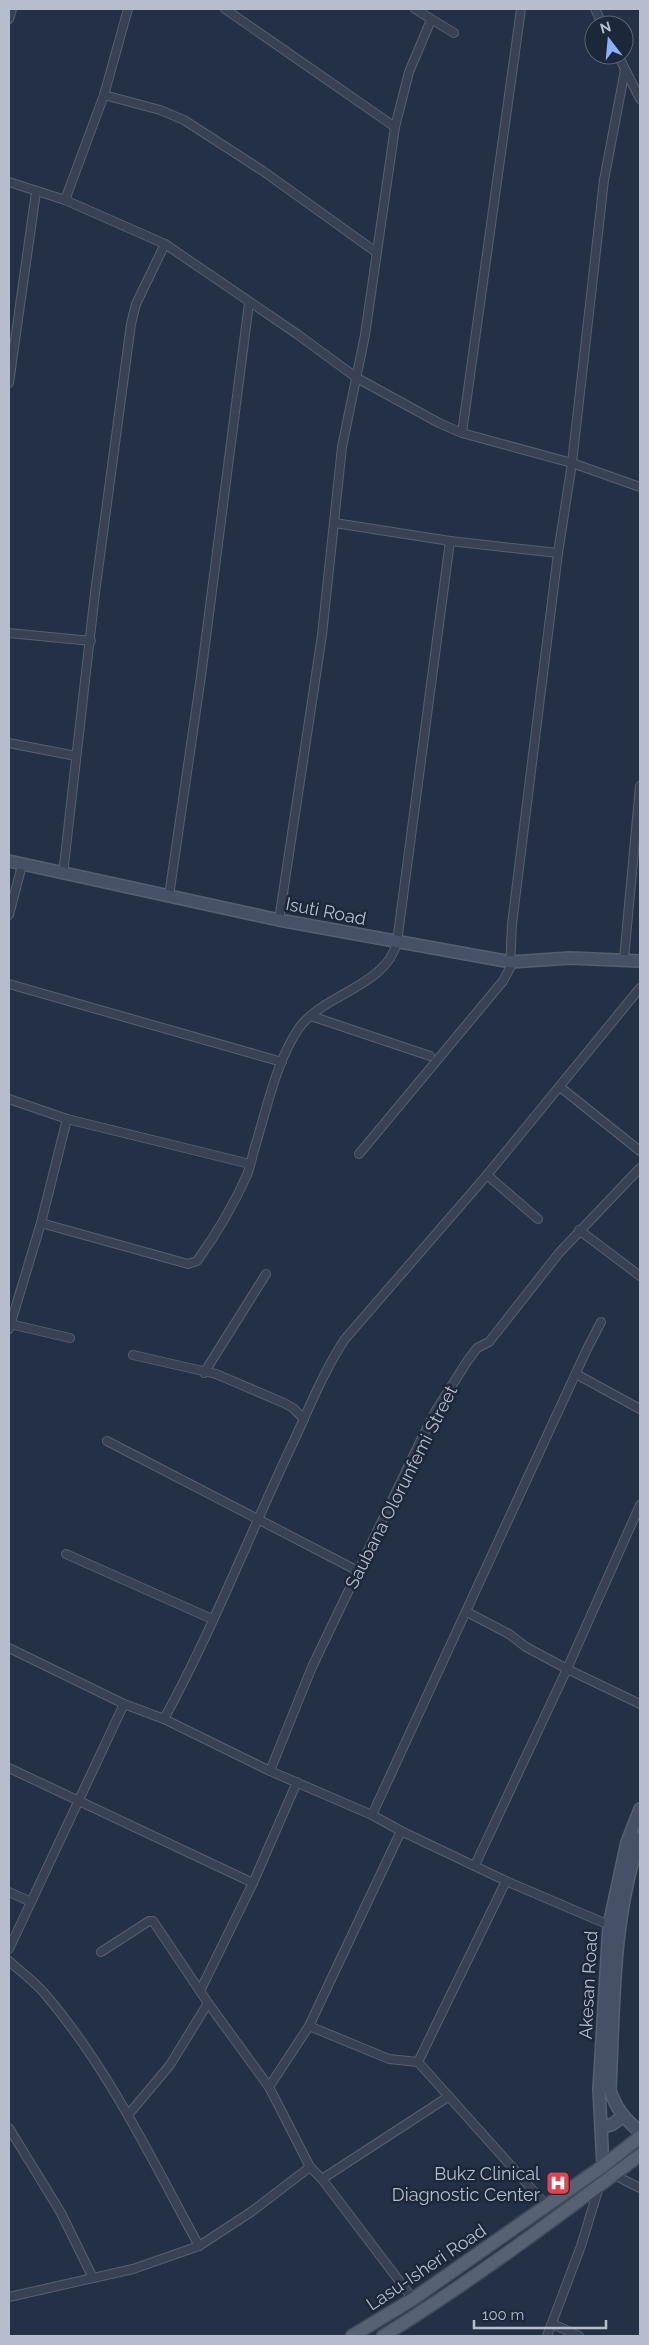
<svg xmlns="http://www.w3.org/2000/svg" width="649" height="2345" font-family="Raleway,sans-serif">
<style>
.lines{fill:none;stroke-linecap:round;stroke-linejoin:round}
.street-casing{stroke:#576072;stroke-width:10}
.secondary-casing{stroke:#576072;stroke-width:14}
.primary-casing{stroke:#424b5e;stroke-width:15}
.street{stroke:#394254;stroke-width:8}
.secondary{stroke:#465168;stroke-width:11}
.primary{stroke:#576174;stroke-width:12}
.labels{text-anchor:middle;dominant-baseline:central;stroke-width:5;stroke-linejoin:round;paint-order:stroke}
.street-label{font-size:18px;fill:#b6bece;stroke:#1d273a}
.poi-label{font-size:18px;fill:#b6bece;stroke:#1d273a;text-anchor:end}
</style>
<rect width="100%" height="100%" fill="#243045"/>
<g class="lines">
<g class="street-casing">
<g id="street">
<polyline points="225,9 395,127"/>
<polyline points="415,9 454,33"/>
<polyline points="595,9 603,25"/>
<polyline points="9,19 12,9"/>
<polyline points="618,55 640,99"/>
<polyline points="104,95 160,110 184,120 263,171 376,252"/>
<polyline points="9,182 65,200 165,244 297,334 357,378 439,423 462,433 572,463 640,487"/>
<polyline points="65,200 104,95 128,9"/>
<polyline points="9,383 36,192"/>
<polyline points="462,433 521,9"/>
<polyline points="335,523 450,541 558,553"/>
<polyline points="9,633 91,641"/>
<polyline points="9,743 76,756"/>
<polyline points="63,874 95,593 131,324 136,304 165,244"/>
<polyline points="169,896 201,676 249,303"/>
<polyline points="9,915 22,865"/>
<polyline points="279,920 322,635 342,447 365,335 395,127 409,72 431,20"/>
<polyline points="624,959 640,786"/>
<polyline points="9,984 282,1062"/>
<polyline points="311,1016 430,1056"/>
<polyline points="560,1087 640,1151"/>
<polyline points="9,1099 67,1119 250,1164"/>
<polyline points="359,1154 503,981 510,968 512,924 558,553 572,463 604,180 625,70"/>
<polyline points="487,1175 538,1219"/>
<path d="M41,1223L188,1264L197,1261C215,1236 234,1204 247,1175C250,1167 252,1158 254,1150C266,1112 276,1061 299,1028C323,994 387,986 397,942L450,541"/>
<polyline points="579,1230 640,1276"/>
<polyline points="10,1324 70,1338"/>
<polyline points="9,1329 41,1223 67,1119"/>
<polyline points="133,1355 216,1374 284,1403 293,1408 304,1419"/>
<polyline points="204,1373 266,1274"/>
<polyline points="576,1374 640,1409"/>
<polyline points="107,1441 358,1571"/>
<polyline points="66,1554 212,1619"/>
<polyline points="467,1612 509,1634 526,1647 567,1669 640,1704"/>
<polyline points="9,1648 124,1704"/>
<path d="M164,1719C212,1631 248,1538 291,1447C308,1411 323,1372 345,1339L487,1175L640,988"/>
<polyline points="9,1768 253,1883"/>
<polyline points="270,1771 312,1667 420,1442 435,1412 468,1360 477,1348 489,1342 559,1253 640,1168"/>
<polyline points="372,1815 587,1349 601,1322"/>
<polyline points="475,1865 567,1669 640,1505"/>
<polyline points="9,1892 29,1901"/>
<polyline points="9,1949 124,1704 164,1719 270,1771 372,1815 401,1831 506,1881 609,1925"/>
<polyline points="101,1952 149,1921 153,1921 208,2003 269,2087 310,2167 322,2179 413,2299"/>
<path d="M9,1961C21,1972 35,1982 45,1994C109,2069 152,2160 199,2246"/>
<polyline points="200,1991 253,1883 297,1782"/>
<polyline points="309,2026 389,2059 418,2062 546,2205"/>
<polyline points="418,2062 506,1881"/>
<polyline points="269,2087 309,2026 401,1831"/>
<polyline points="128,2115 170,2065 208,2003"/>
<polyline points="9,2128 61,2213 93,2278"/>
<polyline points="614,2175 640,2188"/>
<polyline points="322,2179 448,2097"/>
<polyline points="9,2297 133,2269 199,2246 251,2212 310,2167"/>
<polyline points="553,2324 579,2336"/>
<polyline points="547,2336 581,2246 599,2187"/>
</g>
</g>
<g class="secondary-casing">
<g id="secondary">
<polyline points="9,861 279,920 511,962 570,958 640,961"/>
<path d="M640,1838C612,1919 614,2006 610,2090C616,2109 625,2119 640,2132"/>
<polyline points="601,2128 613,2124 623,2116"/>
<polyline points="603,2166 599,2089 609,1925 627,1842 640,1809"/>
</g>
</g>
<g class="primary-casing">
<g id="primary">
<polyline points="352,2336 413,2299 603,2166 640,2137"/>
<path d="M383,2336C472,2281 556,2218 640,2155"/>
</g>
</g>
<use href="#street" class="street"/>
<use href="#secondary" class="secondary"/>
<use href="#primary" class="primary"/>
</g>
<defs>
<g id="hospital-square" transform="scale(1.25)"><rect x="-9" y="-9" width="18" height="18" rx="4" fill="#e0444e" stroke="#1d273a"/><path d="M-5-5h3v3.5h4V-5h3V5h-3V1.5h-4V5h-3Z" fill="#fff"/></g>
</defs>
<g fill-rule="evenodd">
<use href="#hospital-square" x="558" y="2183"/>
</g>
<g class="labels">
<g class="street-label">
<text transform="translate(326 911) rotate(11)">Isuti Road</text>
<text transform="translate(401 1487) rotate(-63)">Saubana Olorunfemi Street</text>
<text transform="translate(588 1985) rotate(-87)">Akesan Road</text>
<text transform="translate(426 2267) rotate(-34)">Lasu-Isheri Road</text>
</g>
<g class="poi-label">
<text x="540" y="2173">Bukz Clinical<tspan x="540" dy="21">Diagnostic Center</tspan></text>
</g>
</g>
<rect width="649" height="2345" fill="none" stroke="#b6bece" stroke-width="20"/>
<g transform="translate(609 40) rotate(344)"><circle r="24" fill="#1d273a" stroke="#5a6375"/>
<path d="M0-4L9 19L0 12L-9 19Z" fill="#8ab0ff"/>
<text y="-8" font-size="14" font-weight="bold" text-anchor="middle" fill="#b6bece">N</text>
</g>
<path d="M474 2320v8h132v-8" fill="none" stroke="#b6bece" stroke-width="2.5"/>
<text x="482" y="2320" font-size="15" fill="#b6bece" stroke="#1d273a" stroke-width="4" paint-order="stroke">100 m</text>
</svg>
